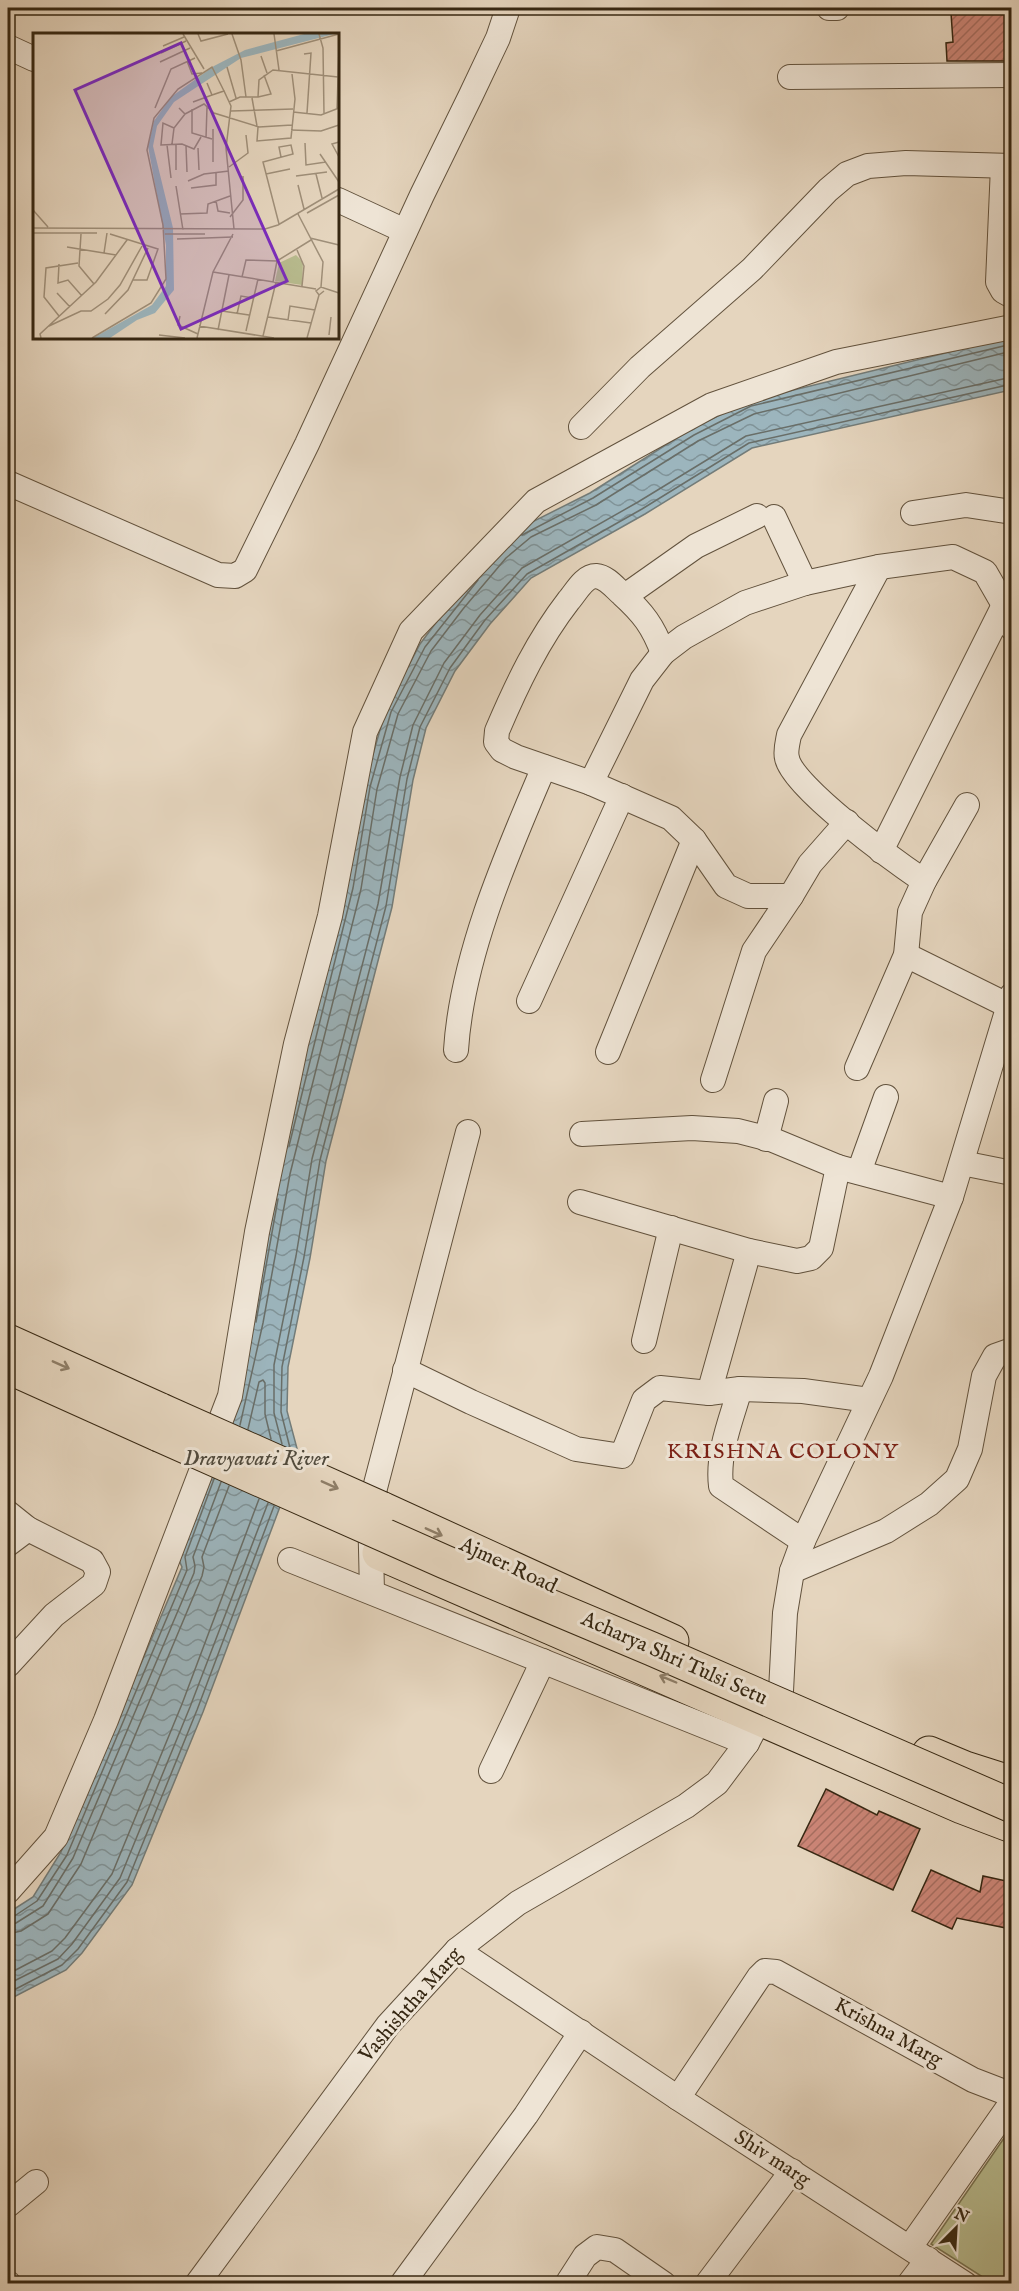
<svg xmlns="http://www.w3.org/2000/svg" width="1019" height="2291" font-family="'IM FELL English',serif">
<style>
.park{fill:#b8bc8f;stroke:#777250;stroke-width:1.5}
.water{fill:url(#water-waves);stroke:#737c79;stroke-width:1.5}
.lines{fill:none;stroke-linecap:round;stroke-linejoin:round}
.shore{stroke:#696e68;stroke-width:1.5}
.building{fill:url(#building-hatch);stroke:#362712;stroke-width:1.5}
.minor-casing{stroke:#62523d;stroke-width:26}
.highway-casing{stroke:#362712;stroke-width:35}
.minor{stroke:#eee4d5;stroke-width:24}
.highway{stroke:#e5d5be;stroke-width:33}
.highway-bridge-casing{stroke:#362712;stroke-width:35;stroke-linecap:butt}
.highway-bridge{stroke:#e5d5be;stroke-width:33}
.oneway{stroke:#8e7e68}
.labels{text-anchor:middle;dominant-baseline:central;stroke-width:6;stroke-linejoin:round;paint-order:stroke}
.street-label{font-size:21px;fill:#362712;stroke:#eee4d5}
.neighbourhood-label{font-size:22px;letter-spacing:1.5px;fill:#7a1f14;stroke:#eee4d5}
.water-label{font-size:22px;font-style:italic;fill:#504a3d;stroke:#eee4d5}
.inset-road{fill:none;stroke:#9f8f79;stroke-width:1.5}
.view{fill:#7b2cbf;fill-opacity:0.15;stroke:#7b2cbf;stroke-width:3}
.inset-edge{fill:none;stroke:#362712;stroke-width:3}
</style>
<defs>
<pattern id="water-waves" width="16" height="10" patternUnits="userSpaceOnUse" patternTransform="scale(1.5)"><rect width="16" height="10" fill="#9cb5bd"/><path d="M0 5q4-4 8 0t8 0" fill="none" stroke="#809398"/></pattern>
<pattern id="building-hatch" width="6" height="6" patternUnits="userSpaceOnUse" patternTransform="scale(1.5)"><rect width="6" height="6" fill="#cb8576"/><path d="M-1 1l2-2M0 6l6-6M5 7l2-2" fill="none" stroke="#a66d5f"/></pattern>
</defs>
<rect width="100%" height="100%" fill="#e5d5be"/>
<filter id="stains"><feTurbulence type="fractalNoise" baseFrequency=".00333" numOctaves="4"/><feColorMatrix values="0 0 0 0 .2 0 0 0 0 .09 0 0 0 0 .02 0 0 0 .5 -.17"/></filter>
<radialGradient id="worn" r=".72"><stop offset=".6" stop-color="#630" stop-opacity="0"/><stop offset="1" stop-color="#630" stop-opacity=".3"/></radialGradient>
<polygon class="park" points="1011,2128 1011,2283 992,2283 931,2244"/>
<polygon class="water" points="1011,337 1011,390 752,448 645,514 531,578 490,624 455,671 426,728 413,780 392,907 326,1161 310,1258 288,1367 287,1411 299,1456 203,1712 132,1885 82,1953 66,1970 8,2000 8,1913 33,1897 61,1852 182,1567 178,1558 276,1171 364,786 386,709 420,644 453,600 524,526 590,493 691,429 749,401"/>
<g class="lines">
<g class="shore">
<polyline points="522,535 593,498 694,435 751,406 1012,344"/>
<polyline points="289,1146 353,888 370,787 391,712 425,647 478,580"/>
<polyline points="256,1322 278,1199"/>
<polyline points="240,1425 263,1323 290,1174 361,889 377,789 398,714 431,651 463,609 506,558 531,537 596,505 698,441 754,414 1012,351"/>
<polyline points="248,1429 259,1382 263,1380 265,1383 265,1414 271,1439"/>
<polyline points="282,1444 274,1413 274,1365 296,1256 312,1159 378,904 400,777 413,725 444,663 480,615 522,568 638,502 746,436 1012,377"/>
<polyline points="290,1448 281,1412 282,1367 304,1257 320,1160 386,906 407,779 420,727 450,668 485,620 527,574 642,509 749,443 1012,384"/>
<polyline points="8,1918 13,1917 37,1901 67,1855 187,1570 185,1557 214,1479"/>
<polyline points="8,1925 16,1923 43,1906 73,1858 194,1573 195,1566 193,1557 221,1482"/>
<polyline points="8,1934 21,1931 48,1914 81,1864 202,1576 204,1567 202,1557 229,1486"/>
<polyline points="8,1974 52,1951 65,1938 112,1874 182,1704 259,1499"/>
<polyline points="8,1984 58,1959 72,1944 120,1878 190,1707 268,1503"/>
<polyline points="8,1993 62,1965 78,1949 127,1882 197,1710 274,1506"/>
</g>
</g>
<g class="building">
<polygon points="970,12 970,14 1011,13 1011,39 1008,39 1009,61 947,61 946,43 953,42 951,13"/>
<polygon points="826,1789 877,1815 879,1811 920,1829 893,1890 798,1846"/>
<polygon points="931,1870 980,1892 983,1876 1011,1882 1011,1929 957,1918 952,1929 912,1911"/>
</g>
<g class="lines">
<g class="minor-casing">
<g id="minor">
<polyline points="829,8 837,8"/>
<polyline points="8,47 34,59"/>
<polyline points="790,77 1012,75"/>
<polyline points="1003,166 998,282 1003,291 1012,296"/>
<polyline points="338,200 405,231"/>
<polyline points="581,427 640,367 752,269 828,190 847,174 868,166 906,163 1012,166"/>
<polyline points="8,483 218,575 235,576 245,570 307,444 422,195 471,95 498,38 508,8"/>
<polyline points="913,513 966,505 1012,512"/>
<polyline points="774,517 805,583 879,567 953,557 985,572 1004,605 1012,628"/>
<path d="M879,567L789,735C788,741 785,751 787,758C792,787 896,862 924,881"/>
<polyline points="625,596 696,546 757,516"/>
<path d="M663,653C653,626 643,613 622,594C615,588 607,577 596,576C584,576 576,592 569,600C538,640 517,684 497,731L496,742L502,750L516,757L591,783L671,818L694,840L726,886L748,896H791L810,864L847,822"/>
<polyline points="591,783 642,680 663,653 684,637 745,603 805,583"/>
<polyline points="881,851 1004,605"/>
<polyline points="906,955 1007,1005"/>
<polyline points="529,1001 622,796"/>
<path d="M456,1050C462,955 507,854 544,767"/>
<polyline points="608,1052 694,840"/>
<polyline points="857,1068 906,955 910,912 924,881 967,805"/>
<polyline points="713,1080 754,951 791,896"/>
<polyline points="582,1134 692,1128 738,1131 773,1140 838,1167 951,1197"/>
<polyline points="766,1139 776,1101"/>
<polyline points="962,1163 1012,1173"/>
<polyline points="859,1172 886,1097"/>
<polyline points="580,1202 749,1251 797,1261 811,1258 821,1248 838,1167"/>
<polyline points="644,1341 671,1228"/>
<polyline points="405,1370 471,1402 576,1449 622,1456 644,1400 660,1388 709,1393 740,1389 803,1391 869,1400"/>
<path d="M740,1389C731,1420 717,1453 721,1486L803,1541"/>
<polyline points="709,1393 749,1251"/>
<polyline points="8,1513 28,1529 92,1561 98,1572 94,1584 54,1615 8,1665"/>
<polyline points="8,1544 28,1529"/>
<polyline points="290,1560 747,1743"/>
<polyline points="792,1571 886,1531 929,1504 957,1479 970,1449 984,1376 995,1356 1012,1350"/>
<polyline points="372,1592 370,1507 468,1132"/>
<polyline points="781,1691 785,1613 792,1571 803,1541 881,1376 951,1197 1012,995"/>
<polyline points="491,1771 543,1661"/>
<polyline points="8,1891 56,1837 106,1720 230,1396 257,1232 296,1044 330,916 365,732 411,631 536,501 712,405 836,362 1012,327"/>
<polyline points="457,1950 678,2098 965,2284"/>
<polyline points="678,2098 759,1977 765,1971 776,1972 973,2080 1012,2095"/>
<polyline points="8,2205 36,2182"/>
<polyline points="910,2247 1012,2102"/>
<polyline points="8,2283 8,2284"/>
<polyline points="197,2284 388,2025 457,1950 518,1903 686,1806 717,1783 747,1743 760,1718"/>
<polyline points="402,2284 526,2115 581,2032"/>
<polyline points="567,2284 585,2256 597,2247 615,2250 664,2284"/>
<polyline points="707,2284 792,2171"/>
<polyline points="909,2284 928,2259"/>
</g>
</g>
<g class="highway-casing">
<g id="highway">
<polyline points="8,1341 161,1410"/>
<polyline points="8,1367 159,1435"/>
<polyline points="381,1508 672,1641"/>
<polyline points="379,1553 962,1807 1012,1826"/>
<polyline points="929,1753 965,1768 1012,1783"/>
</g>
</g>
<use href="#minor" class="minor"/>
<use href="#highway" class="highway"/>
<g class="highway-bridge-casing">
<g id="highway-bridge">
<polyline points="161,1410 381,1508"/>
<polyline points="159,1435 445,1562 652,1649 1012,1806"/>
</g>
</g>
<use href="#highway-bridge" class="highway-bridge"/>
</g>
<defs><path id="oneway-shaft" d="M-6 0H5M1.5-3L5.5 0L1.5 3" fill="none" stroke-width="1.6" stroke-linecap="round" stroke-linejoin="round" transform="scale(1.5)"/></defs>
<g class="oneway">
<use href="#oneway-shaft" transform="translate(61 1365) rotate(24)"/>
<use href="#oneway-shaft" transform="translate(330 1485) rotate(24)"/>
<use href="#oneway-shaft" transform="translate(434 1532) rotate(24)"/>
<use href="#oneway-shaft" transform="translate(668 1679) rotate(-157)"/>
</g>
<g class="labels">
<g class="street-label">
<text transform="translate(508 1566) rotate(25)">Ajmer Road</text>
<text transform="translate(674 1659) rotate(24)">Acharya Shri Tulsi Setu</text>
<text transform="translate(411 2005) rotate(-49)">Vashishtha Marg</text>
<text transform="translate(888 2033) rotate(29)">Krishna Marg</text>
<text transform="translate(772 2159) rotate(33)">Shiv marg</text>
</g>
<g class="neighbourhood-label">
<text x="783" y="1452">KRISHNA COLONY</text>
</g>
<g class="water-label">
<text x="256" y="1459">Dravyavati River</text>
</g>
</g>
<g transform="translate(33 33)">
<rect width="306" height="306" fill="#e5d5be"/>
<path d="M263,222L270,229L269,252L242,248L246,230Z" fill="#b8bc8f"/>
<path d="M271,1H301L208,25L141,69L124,93L120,113L140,195L141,257L122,280L104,287L77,305H60L119,272L133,253V212L115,113L121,88L138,64L181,33L212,17Z" fill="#9cb5bd"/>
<path class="inset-road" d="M150,1L171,36M165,1L168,8L195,1M199,1L208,27L213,64M241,1L246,37M286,1L290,15L291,81M130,13L151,4M243,18L306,1M128,20L153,8M271,21L278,20L274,80M228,23L234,40M154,28L159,41L169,40M127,29L157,15M194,34L203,65M174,50L179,62L191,58L198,73L193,115L201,196M225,64L238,61L231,42M219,65L224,93M160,69L179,62M196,69L207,64H225L226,47L240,37L305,44M122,75L138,36L162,25M146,75L152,81L171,71L181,80L226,94L259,92M159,76V100L179,106M304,76L306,15M198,78L260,76M260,79L288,82L306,75M225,94L224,108L258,105L262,66L259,41M141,95L130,90L128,112L149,111L161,116L168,104M180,96V129M258,97L288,98L306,92M173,105L174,74M306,109L299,111L306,124M272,110L273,132L293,129M139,111L141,95L152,81M134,112L138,145M153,113L154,139M165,115L166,137M287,121L306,149M196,134L215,120L213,102M143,137V111M233,141L257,136M283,141L289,165M263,143L294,139M155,148L171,141L196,138M265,152L271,176M143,153L150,197M158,155L183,152V140M183,168L185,178L197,180M0,177L15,194M274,180L306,162M147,181L174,180L175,171L197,163M265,181L290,229L288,254M197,184L210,167V143M246,191L230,129L260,121L258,112L246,114L248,124M0,195L232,196L245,192L306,156M0,200H64M48,201L46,233L61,251M77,201L125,216L114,247H100M132,201H172M277,205L306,212M144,206L200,204M34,214L83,222M264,217L271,233L269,253M71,220L74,200M26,231L25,250L35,247L49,263M180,239L283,256M209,244L213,227L244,228L278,207M240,249L244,228M291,258L286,262L283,258L288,254L306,260M24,260L37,274M189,278L216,282M72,281L95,257L115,215M204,281L208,263L220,265M26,283L11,264L13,235L45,230M147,283L145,292L165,301M235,284L278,290M255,287L257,273L282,277M16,293L48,278H58L75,266L87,252L109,213M166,293L241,305M185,297L196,242M213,298L225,246M126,302L152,305M296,302L298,284M230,303L243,249M8,305L7,301L63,249L94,207M59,305L118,270L133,246L130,192L114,117L121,85L145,56L179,34L191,58M164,305L180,239L200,201M274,305L286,262"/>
<path class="view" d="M148,10L254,248L148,296L42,57Z"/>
<rect width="306" height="306" class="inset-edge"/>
</g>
<rect width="1019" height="2291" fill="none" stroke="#e5d5be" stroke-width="30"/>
<rect x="9" y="9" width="1001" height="2273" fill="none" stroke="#362712" stroke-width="3"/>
<rect x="15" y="15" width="989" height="2261" fill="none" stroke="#362712" stroke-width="1.5"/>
<g transform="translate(956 2228) rotate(24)" stroke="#eee4d5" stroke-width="4.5" paint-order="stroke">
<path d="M0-4.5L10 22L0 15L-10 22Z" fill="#362712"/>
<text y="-9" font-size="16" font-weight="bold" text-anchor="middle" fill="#362712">N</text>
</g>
<rect width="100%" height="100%" filter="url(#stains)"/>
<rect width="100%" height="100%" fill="url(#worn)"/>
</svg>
